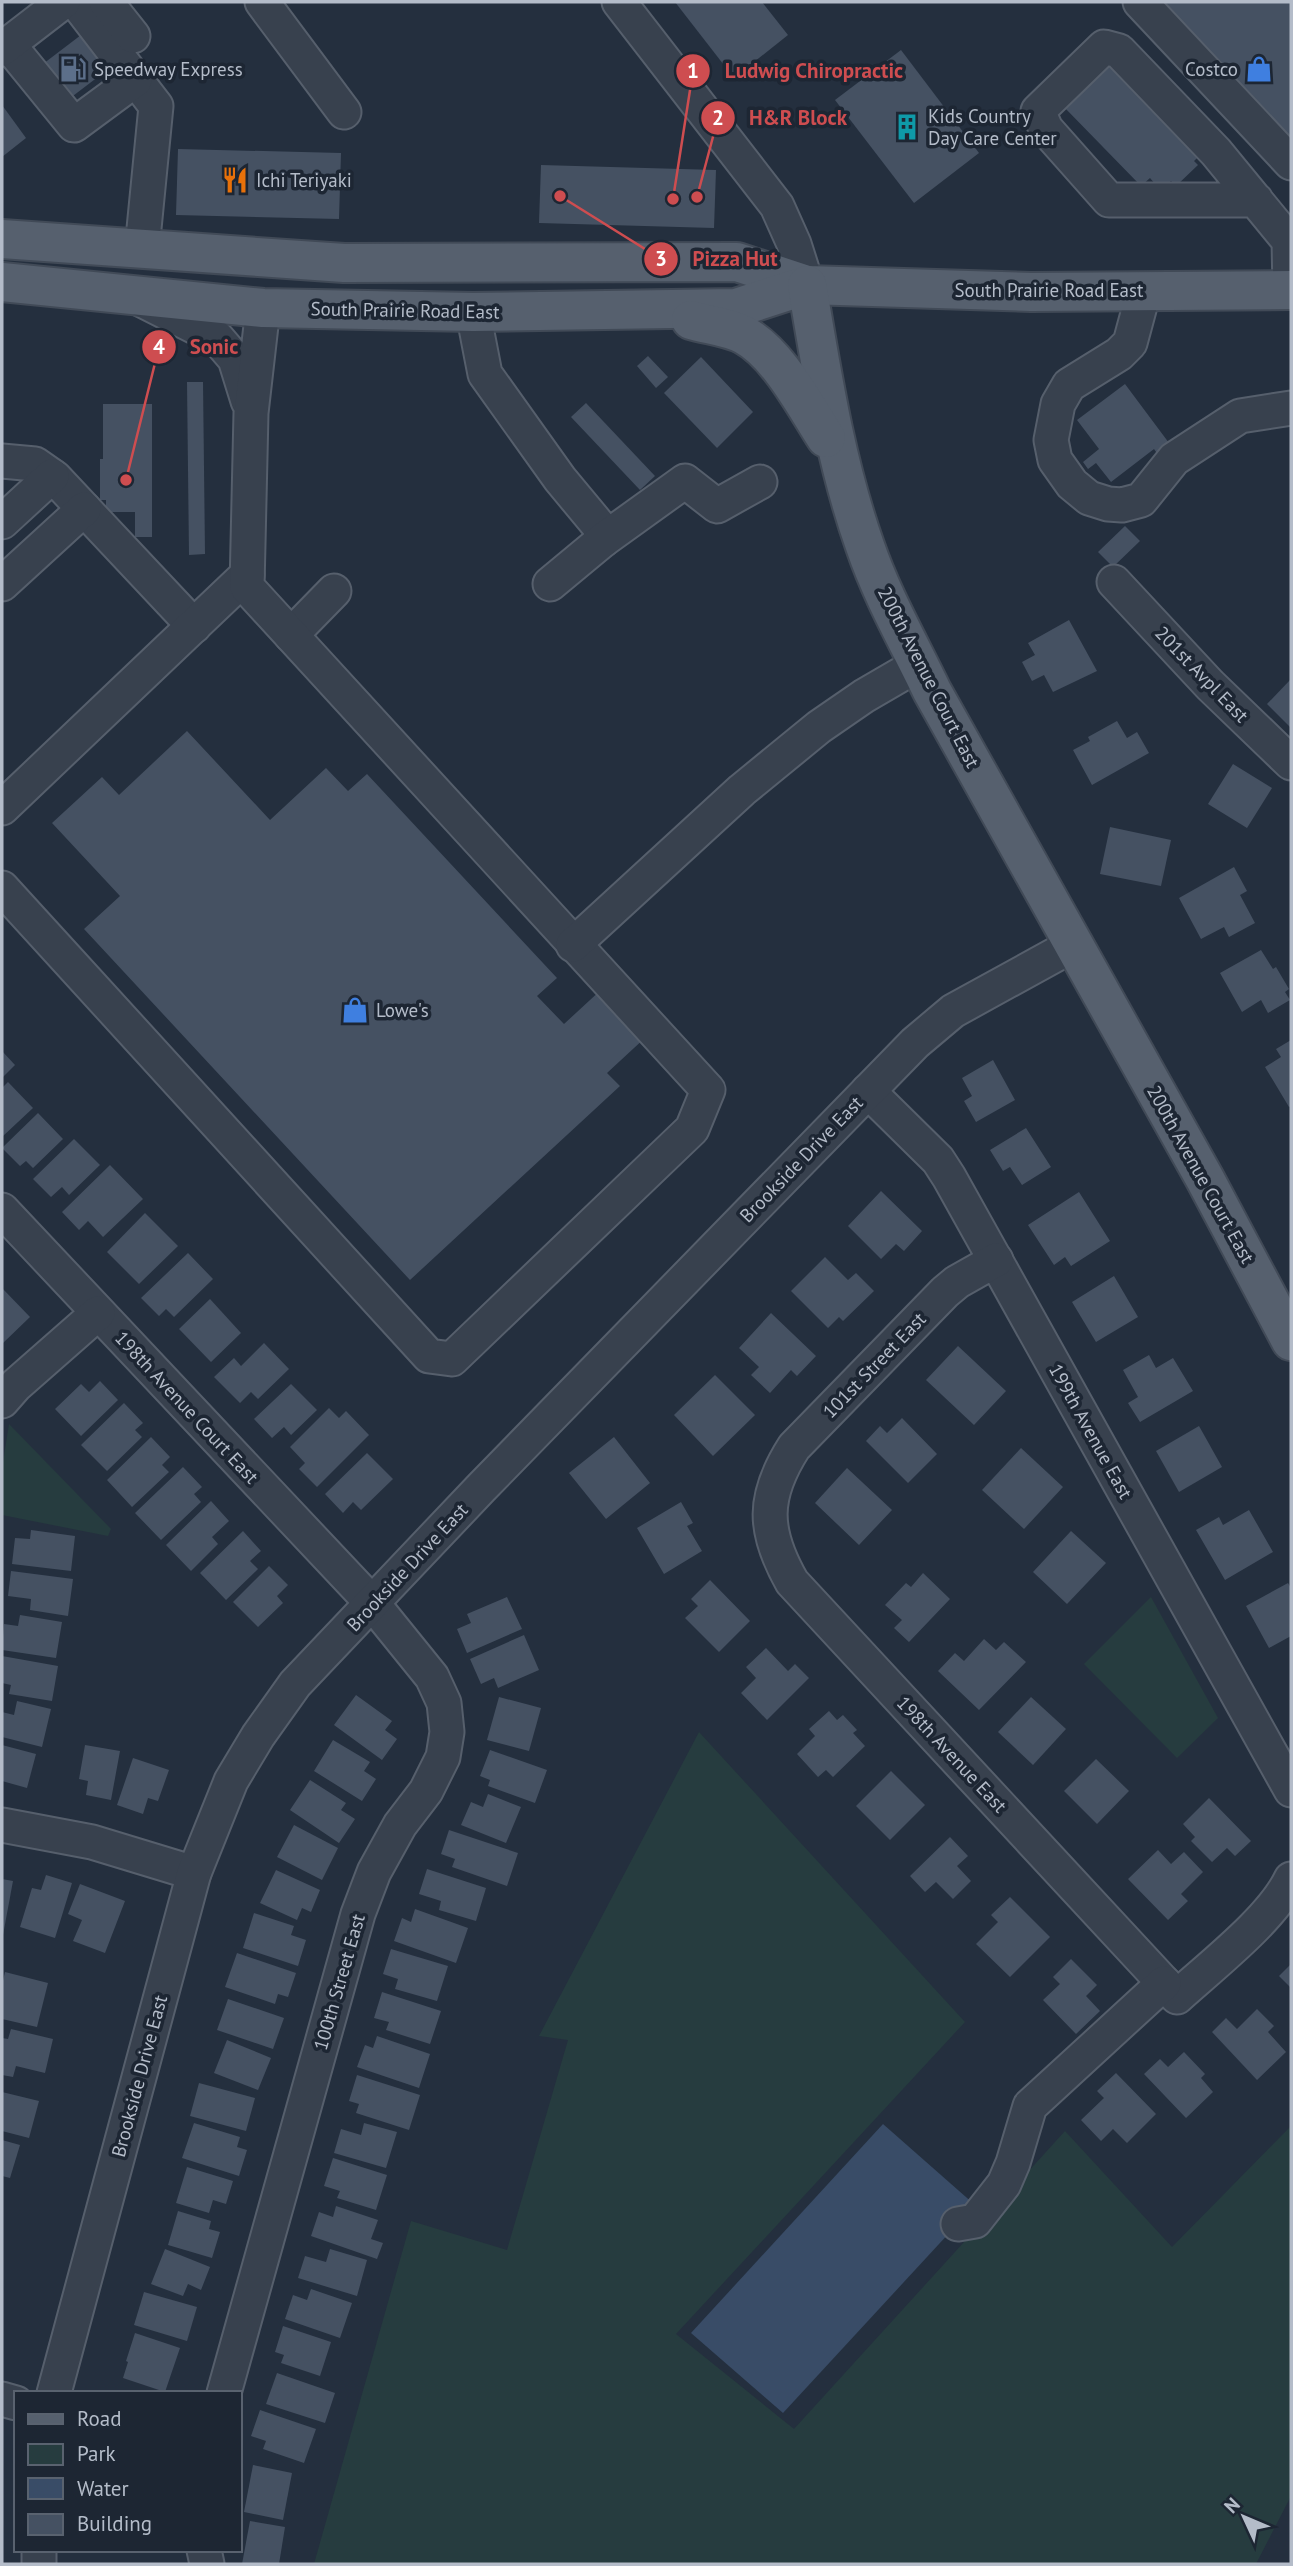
<svg xmlns="http://www.w3.org/2000/svg" width="1293" height="2566" font-family="'PT Sans',sans-serif">
<style>
.green{fill:#263c3f}
.water{fill:#394c67}
.building{fill:#455162}
.lines{fill:none;stroke-linecap:round;stroke-linejoin:round}
.minor-casing{stroke:#565f6c;stroke-width:37}
.major-casing{stroke:#414a57;stroke-width:42}
.minor{stroke:#38414e;stroke-width:33}
.major{stroke:#56606e;stroke-width:38}
.labels{text-anchor:middle;dominant-baseline:central;stroke-width:7;stroke-linejoin:round;paint-order:stroke}
.poi-label{font-size:19px;fill:#b4bcc9;stroke:#1d2633;text-anchor:start}
.street-label{font-size:19px;fill:#b4bcc9;stroke:#1d2633}
.leader{fill:none;stroke:#ce4d50;stroke-width:2.5}
.callout-dot{fill:#ce4d50;stroke:#1d2633;stroke-width:2.5}
.mark-label{font-size:21px;text-anchor:middle;font-weight:bold;fill:#fff}
.callout-label{font-size:21px;text-anchor:middle;font-weight:bold;fill:#ce4d50;stroke:#1d2633;stroke-width:7;stroke-linejoin:round;paint-order:stroke}
</style>
<rect width="100%" height="100%" fill="#242f3e"/>
<g class="green">
<polygon points="9,1424 111,1529 108,1536 2,1515 2,1468"/>
<polygon points="1151,1597 1218,1718 1177,1758 1084,1664"/>
<polygon points="699,1732 965,2022 676,2334 794,2429 1065,2131 1172,2247 1291,2126 1291,2496 1256,2564 314,2564 411,2221 507,2250 568,2040 539,2036"/>
</g>
<polygon class="water" points="883,2124 975,2205 783,2413 691,2333"/>
<g class="building">
<polygon points="675,2 762,2 788,35 734,78"/>
<polygon points="1164,2 1291,2 1291,137"/>
<polygon points="81,35 107,70 65,102 39,67"/>
<polygon points="901,50 979,153 914,203 835,100"/>
<polygon points="1114,58 1204,151 1194,161 1198,165 1176,186 1171,181 1167,185 1156,185 1150,178 1141,186 1064,107"/>
<polygon points="2,105 26,138 2,157"/>
<polygon points="178,149 341,153 339,219 176,215"/>
<polygon points="541,165 716,170 714,228 539,223"/>
<polygon points="648,356 668,377 656,388 637,366"/>
<polygon points="701,357 753,412 717,448 664,393"/>
<polygon points="187,382 203,382 205,554 189,555"/>
<polygon points="1125,384 1172,447 1159,456 1154,449 1111,482 1096,463 1088,469 1083,462 1099,449 1077,420"/>
<polygon points="586,403 655,476 640,490 571,417"/>
<polygon points="103,404 152,404 152,537 135,537 135,512 106,512 106,500 100,500 100,459 103,459"/>
<polygon points="1125,526 1140,541 1113,567 1098,552"/>
<polygon points="1069,620 1097,671 1053,692 1044,675 1032,681 1022,662 1035,655 1028,643"/>
<polygon points="1291,679 1291,728 1267,704"/>
<polygon points="1117,721 1127,738 1137,732 1149,753 1092,785 1073,750 1090,741 1088,737"/>
<polygon points="187,731 270,820 326,768 348,791 367,774 557,978 537,996 564,1024 603,988 647,1036 607,1073 620,1086 410,1280 84,929 120,896 52,823 102,777 119,795"/>
<polygon points="1233,764 1272,788 1247,828 1208,804"/>
<polygon points="1110,827 1171,840 1161,886 1100,874"/>
<polygon points="1234,867 1247,891 1240,895 1255,923 1229,937 1224,927 1201,939 1179,898"/>
<polygon points="1261,950 1273,969 1276,967 1289,989 1285,992 1290,1000 1268,1013 1261,1000 1242,1012 1220,973"/>
<polygon points="1291,1040 1291,1106 1289,1107 1265,1067 1281,1057 1276,1049"/>
<polygon points="2,1051 15,1065 2,1078"/>
<polygon points="993,1060 1015,1100 976,1122 964,1101 972,1096 962,1078"/>
<polygon points="8,1082 33,1108 2,1137 2,1088"/>
<polygon points="38,1113 63,1139 33,1168 26,1161 20,1166 2,1148"/>
<polygon points="1026,1128 1051,1167 1022,1185 1010,1167 1003,1171 990,1150"/>
<polygon points="74,1139 100,1165 69,1195 62,1187 51,1197 33,1179"/>
<polygon points="110,1165 143,1199 103,1237 88,1221 79,1230 62,1212"/>
<polygon points="881,1191 922,1231 904,1251 896,1244 881,1259 848,1226"/>
<polygon points="1079,1192 1110,1241 1071,1266 1065,1257 1054,1265 1028,1225"/>
<polygon points="145,1213 178,1246 139,1284 107,1252"/>
<polygon points="188,1253 213,1279 174,1317 166,1309 159,1316 141,1298"/>
<polygon points="825,1257 848,1280 856,1273 874,1291 843,1321 839,1317 828,1328 791,1291"/>
<polygon points="1114,1276 1138,1317 1096,1342 1072,1302"/>
<polygon points="2,1288 30,1317 2,1344"/>
<polygon points="210,1299 241,1333 211,1362 179,1329"/>
<polygon points="771,1313 816,1356 797,1376 791,1370 770,1393 751,1375 759,1367 739,1348"/>
<polygon points="264,1343 289,1369 258,1399 251,1392 240,1403 214,1377 234,1358 241,1366"/>
<polygon points="958,1346 1006,1391 974,1425 926,1380"/>
<polygon points="1149,1355 1156,1368 1173,1358 1193,1391 1140,1422 1128,1403 1138,1397 1123,1370"/>
<polygon points="715,1375 755,1415 713,1456 674,1415"/>
<polygon points="100,1381 118,1400 81,1436 55,1409 81,1384 89,1392"/>
<polygon points="291,1384 317,1410 291,1435 284,1427 272,1438 254,1419"/>
<polygon points="124,1403 143,1423 135,1430 142,1437 107,1471 81,1445"/>
<polygon points="329,1408 339,1418 346,1411 369,1435 317,1487 299,1469 305,1463 290,1447"/>
<polygon points="902,1418 937,1454 908,1483 866,1441 880,1426 887,1433"/>
<polygon points="1199,1426 1222,1467 1179,1492 1156,1451"/>
<polygon points="151,1437 170,1457 162,1465 169,1472 132,1507 107,1480"/>
<polygon points="614,1437 650,1483 606,1519 569,1473"/>
<polygon points="1021,1448 1063,1487 1024,1529 982,1490"/>
<polygon points="367,1453 393,1479 361,1510 353,1502 343,1513 325,1494"/>
<polygon points="183,1467 202,1487 194,1494 201,1502 161,1540 135,1513"/>
<polygon points="847,1468 892,1510 859,1545 815,1503"/>
<polygon points="211,1501 229,1521 212,1537 218,1544 191,1571 166,1545"/>
<polygon points="681,1502 693,1523 687,1526 702,1551 664,1574 637,1528"/>
<polygon points="1249,1510 1273,1552 1225,1580 1196,1530 1219,1517 1223,1525"/>
<polygon points="31,1530 75,1536 71,1571 12,1564 15,1538 30,1539"/>
<polygon points="243,1531 261,1551 250,1561 258,1569 226,1600 200,1573"/>
<polygon points="1071,1531 1106,1563 1067,1604 1033,1572"/>
<polygon points="269,1566 288,1585 277,1596 283,1603 258,1627 233,1602"/>
<polygon points="11,1571 73,1579 68,1616 30,1610 31,1599 8,1596"/>
<polygon points="923,1573 950,1599 909,1642 894,1628 902,1620 885,1605 906,1583 911,1587"/>
<polygon points="710,1580 750,1621 719,1652 685,1618 698,1606 691,1599"/>
<polygon points="1288,1583 1291,1588 1291,1636 1269,1648 1246,1606"/>
<polygon points="507,1597 522,1629 467,1653 457,1629 471,1623 467,1614"/>
<polygon points="20,1615 62,1622 56,1658 2,1650 4,1624 18,1626"/>
<polygon points="524,1635 539,1670 498,1688 494,1678 481,1684 470,1659"/>
<polygon points="984,1639 996,1650 1004,1642 1026,1662 979,1710 938,1671 955,1653 964,1661"/>
<polygon points="766,1648 788,1671 795,1664 809,1678 767,1720 741,1693 756,1678 746,1667"/>
<polygon points="2,1656 58,1666 52,1701 9,1694 11,1685 2,1683"/>
<polygon points="356,1695 392,1721 385,1730 397,1739 382,1760 334,1725"/>
<polygon points="499,1697 541,1708 529,1751 487,1740"/>
<polygon points="1031,1697 1066,1729 1033,1765 998,1732"/>
<polygon points="17,1701 51,1709 42,1747 2,1737 2,1712 14,1715"/>
<polygon points="829,1711 837,1720 843,1715 857,1730 853,1733 865,1746 833,1777 826,1770 818,1777 797,1754 815,1736 809,1729"/>
<polygon points="333,1740 370,1762 364,1771 376,1779 362,1801 314,1771"/>
<polygon points="2,1745 36,1754 27,1788 2,1781"/>
<polygon points="85,1745 120,1751 111,1800 86,1795 88,1781 79,1779"/>
<polygon points="490,1750 547,1770 535,1803 488,1786 490,1780 480,1776"/>
<polygon points="133,1758 169,1770 158,1801 148,1798 143,1814 117,1805"/>
<polygon points="1096,1759 1129,1791 1097,1824 1064,1791"/>
<polygon points="891,1771 925,1805 890,1840 856,1806"/>
<polygon points="310,1780 346,1803 341,1810 355,1819 339,1843 290,1810"/>
<polygon points="488,1794 521,1807 506,1843 461,1825 471,1802 483,1807"/>
<polygon points="1209,1798 1251,1841 1235,1856 1227,1848 1212,1862 1191,1841 1195,1837 1183,1824"/>
<polygon points="294,1825 338,1848 322,1880 277,1857"/>
<polygon points="449,1830 518,1853 507,1886 452,1867 455,1859 441,1854"/>
<polygon points="950,1837 968,1856 957,1866 971,1881 953,1899 936,1882 925,1892 910,1876"/>
<polygon points="1158,1850 1171,1864 1184,1852 1203,1872 1181,1894 1188,1901 1168,1920 1128,1879"/>
<polygon points="427,1869 486,1888 476,1921 439,1910 441,1901 419,1894"/>
<polygon points="276,1870 320,1890 311,1912 302,1908 297,1920 260,1903"/>
<polygon points="46,1875 72,1883 55,1938 20,1927 32,1888 41,1890"/>
<polygon points="2,1879 13,1881 3,1935 2,1935"/>
<polygon points="80,1884 125,1901 105,1953 73,1941 82,1920 68,1914"/>
<polygon points="1010,1897 1050,1937 1010,1977 976,1944 998,1922 991,1915"/>
<polygon points="415,1909 468,1928 456,1963 394,1941 402,1918 411,1922"/>
<polygon points="254,1913 294,1926 291,1935 306,1940 298,1966 243,1948"/>
<polygon points="391,1949 448,1966 437,2001 395,1989 398,1979 383,1974"/>
<polygon points="237,1953 296,1973 288,1997 278,1994 275,2004 225,1987"/>
<polygon points="1071,1959 1097,1985 1086,1996 1100,2011 1076,2034 1043,2000 1060,1984 1053,1977"/>
<polygon points="1291,1964 1291,1988 1279,1976"/>
<polygon points="5,1972 48,1983 37,2027 2,2019 2,1985"/>
<polygon points="382,1992 441,2011 430,2044 386,2030 389,2022 374,2018"/>
<polygon points="228,1999 284,2018 273,2049 217,2030"/>
<polygon points="1257,2009 1274,2026 1268,2032 1286,2052 1257,2080 1212,2032 1226,2018 1237,2029"/>
<polygon points="11,2029 53,2039 45,2073 16,2066 13,2077 2,2075 2,2038 8,2039"/>
<polygon points="377,2036 430,2054 419,2088 357,2067 365,2045 373,2048"/>
<polygon points="227,2040 271,2058 258,2090 214,2073"/>
<polygon points="1184,2052 1205,2074 1201,2078 1213,2092 1186,2118 1144,2074 1160,2059 1168,2067"/>
<polygon points="1116,2073 1156,2114 1127,2143 1113,2129 1101,2141 1081,2120 1104,2098 1097,2091"/>
<polygon points="357,2075 420,2095 409,2130 356,2113 359,2104 349,2101"/>
<polygon points="199,2083 255,2098 246,2131 190,2116"/>
<polygon points="2,2092 39,2101 29,2138 2,2131"/>
<polygon points="194,2123 240,2137 237,2147 247,2150 239,2176 182,2158"/>
<polygon points="364,2123 397,2132 386,2168 334,2153 341,2129 361,2135"/>
<polygon points="2,2140 20,2145 10,2178 2,2176"/>
<polygon points="333,2158 387,2175 376,2210 337,2198 340,2191 324,2186"/>
<polygon points="187,2167 233,2181 226,2204 213,2200 209,2213 176,2203"/>
<polygon points="336,2206 378,2220 371,2239 383,2243 377,2259 311,2236 319,2212 333,2217"/>
<polygon points="178,2211 211,2221 209,2229 220,2232 212,2258 168,2245"/>
<polygon points="165,2249 210,2267 201,2290 188,2284 183,2296 151,2284"/>
<polygon points="330,2249 367,2260 357,2296 298,2278 305,2256 326,2262"/>
<polygon points="311,2289 352,2303 340,2338 285,2319 293,2295 307,2300"/>
<polygon points="144,2292 197,2307 187,2341 134,2325"/>
<polygon points="283,2326 331,2342 320,2376 281,2363 284,2355 275,2352"/>
<polygon points="135,2333 180,2348 165,2392 123,2378 128,2362 126,2361"/>
<polygon points="277,2373 335,2393 325,2423 266,2404"/>
<polygon points="260,2410 316,2429 304,2463 263,2449 266,2441 251,2436"/>
<polygon points="253,2465 292,2473 283,2520 244,2512"/>
<polygon points="250,2521 285,2527 279,2564 242,2564"/>
</g>
<g class="lines">
<g class="minor-casing">
<g id="minor">
<polyline points="76,2 156,106 142,249"/>
<polyline points="106,2 133,36"/>
<polyline points="262,2 344,112"/>
<polyline points="619,2 777,206 794,244 807,285"/>
<polyline points="1140,2 1291,163"/>
<polyline points="8,44 74,125 135,80"/>
<polyline points="2,49 63,2"/>
<polyline points="1256,200 1109,200 1046,129 1038,111 1104,47 1119,51 1216,152 1289,241 1290,290"/>
<polyline points="1144,291 1130,343 1119,354 1069,385 1058,404 1051,440 1055,460 1072,484 1089,498 1108,504 1122,505 1141,500 1174,459 1240,416 1291,408"/>
<polyline points="138,298 217,338 235,359 248,401"/>
<polyline points="473,312 485,374 560,479 599,526 603,540"/>
<polyline points="2,461 35,464 55,478 194,626"/>
<polyline points="2,522 52,476"/>
<polyline points="1114,582 1210,685 1291,763"/>
<polyline points="2,584 84,509"/>
<polyline points="550,584 603,540 685,481 717,506 760,482"/>
<polyline points="291,635 334,591"/>
<polyline points="2,808 247,575"/>
<polyline points="2,888 429,1356 452,1359 692,1129 708,1090 247,587 251,413 263,308"/>
<polyline points="573,945 742,790 819,727 864,696 919,664"/>
<polyline points="868,1091 938,1160 949,1177 1291,1790"/>
<polyline points="2,1210 373,1604 432,1677 444,1703 447,1732 443,1757 426,1791 400,1825 374,1872 358,1914 224,2393"/>
<path d="M996,1260L957,1282L945,1292L794,1447C762,1497 763,1531 792,1582L1177,1997C1211,1966 1272,1919 1291,1879"/>
<polyline points="2,1401 16,1385 98,1313"/>
<polyline points="2,1825 92,1842 194,1873"/>
<polyline points="958,2224 975,2221 1004,2184 1013,2163 1030,2106 1164,1983"/>
<polyline points="54,2393 194,1873 231,1781 258,1736 295,1684 481,1488 915,1043 953,1011 1073,945"/>
<polyline points="2,2399 16,2403"/>
<polyline points="39,2550 39,2564"/>
<polyline points="204,2550 207,2564"/>
</g>
</g>
<g class="major-casing">
<g id="major">
<polyline points="2,239 344,263 737,262 807,285 1031,292 1291,290"/>
<polyline points="2,282 263,308 473,312 736,308 807,285"/>
<path d="M807,285C822,373 835,461 865,546C882,596 909,643 932,691L1205,1179L1291,1341"/>
<path d="M691,320C708,325 729,327 744,335C779,354 805,406 826,438"/>
</g>
</g>
<use href="#minor" class="minor"/>
<use href="#major" class="major"/>
</g>
<defs>
<g id="fuel-bare" transform="scale(2.1)"><path d="M-5.5-6h7V0h2V4h1.3V-2.5L3-4.5l.8-.8L6-3V5H2.5V1h-1V6h-7ZM-4.2-4.7v3.2H.2V-4.7Z" fill="#5c6f8a" stroke="#1d2633" stroke-width="2.5" paint-order="stroke"/></g>
<g id="shop-bare" transform="scale(2.1)"><path d="M-5-2.5h2.3a2.7 3.5 0 0 1 5.4 0H5L5.5 6h-11ZM-1.5-2.5h3a1.5 2.3 0 0 0-3 0Z" fill="#3f7fe0" stroke="#1d2633" stroke-width="2.5" paint-order="stroke"/></g>
<g id="building-bare" transform="scale(2.1)"><path d="M-4-6H4V6H1V3H-1V6H-4ZM-2.5-4.3h1.7v1.8h-1.7ZM.8-4.3h1.7v1.8H.8ZM-2.5-1h1.7V.8h-1.7ZM.8-1h1.7V.8H.8Z" fill="#0f9aa8" stroke="#1d2633" stroke-width="2.5" paint-order="stroke"/></g>
<g id="restaurant-bare" transform="scale(2.1)"><path d="M-5-6h1v4h1v-4h1v4h1v-4h1v5L-1.5 .5V6h-2V.5L-5-1ZM5-6V6H3V1.5H1.5Q1.5-4 5-6Z" fill="#e8710a" stroke="#1d2633" stroke-width="2.5" paint-order="stroke"/></g>
</defs>
<g fill-rule="evenodd">
<use href="#fuel-bare" x="73" y="69"/>
<use href="#shop-bare" x="1259" y="69"/>
<use href="#building-bare" x="907" y="127"/>
<use href="#restaurant-bare" x="235" y="180"/>
<use href="#shop-bare" x="355" y="1010"/>
</g>
<g class="labels">
<g class="poi-label">
<text x="94" y="69">Speedway Express</text>
<text x="1238" y="69" text-anchor="end">Costco</text>
<text x="928" y="116">Kids Country<tspan x="928" dy="22">Day Care Center</tspan></text>
<text x="256" y="180">Ichi Teriyaki</text>
<text x="376" y="1010">Lowe's</text>
</g>
<g class="street-label">
<text x="1049" y="290">South Prairie Road East</text>
<text transform="translate(405 310) rotate(1)">South Prairie Road East</text>
<text transform="translate(1202 674) rotate(46)">201st Avpl East</text>
<text transform="translate(929 677) rotate(63)">200th Avenue Court East</text>
<text transform="translate(801 1159) rotate(-46)">Brookside Drive East</text>
<text transform="translate(1201 1174) rotate(61)">200th Avenue Court East</text>
<text transform="translate(874 1365) rotate(-46)">101st Street East</text>
<text transform="translate(187 1407) rotate(47)">198th Avenue Court East</text>
<text transform="translate(1091 1431) rotate(61)">199th Avenue East</text>
<text transform="translate(407 1567) rotate(-47)">Brookside Drive East</text>
<text transform="translate(952 1754) rotate(47)">198th Avenue East</text>
<text transform="translate(339 1982) rotate(-74)">100th Street East</text>
<text transform="translate(139 2076) rotate(-75)">Brookside Drive East</text>
</g>
</g>
<path class="leader" d="M673 199L693 71M697 197L718 118M560 196L661 259M126 480L159 347"/>
<g class="callout-dot">
<circle cx="673" cy="199" r="7"/>
<circle cx="697" cy="197" r="7"/>
<circle cx="560" cy="196" r="7"/>
<circle cx="126" cy="480" r="7"/>
<circle cx="693" cy="71" r="18"/>
<circle cx="718" cy="118" r="18"/>
<circle cx="661" cy="259" r="18"/>
<circle cx="159" cy="347" r="18"/>
</g>
<g class="mark-label">
<text x="693" y="78">1</text>
<text x="718" y="125">2</text>
<text x="661" y="266">3</text>
<text x="159" y="354">4</text>
</g>
<g class="callout-label">
<text x="814" y="78">Ludwig Chiropractic</text>
<text x="798" y="125">H&amp;R Block</text>
<text x="735" y="266">Pizza Hut</text>
<text x="214" y="354">Sonic</text>
</g>
<rect width="1293" height="2566" fill="none" stroke="#b4bcc9" stroke-width="7"/>
<rect x="14" y="2391" width="228" height="161" fill="#1d2633" stroke="#59626f" stroke-width="2"/>
<rect x="28" y="2414" width="35" height="10" fill="#56606e" stroke="#59626f" stroke-width="2"/>
<text x="77" y="2426" font-size="21" fill="#b4bcc9">Road</text>
<rect x="28" y="2444" width="35" height="21" fill="#263c3f" stroke="#59626f" stroke-width="2"/>
<text x="77" y="2461" font-size="21" fill="#b4bcc9">Park</text>
<rect x="28" y="2478" width="35" height="21" fill="#394c67" stroke="#59626f" stroke-width="2"/>
<text x="77" y="2496" font-size="21" fill="#b4bcc9">Water</text>
<rect x="28" y="2514" width="35" height="21" fill="#455162" stroke="#59626f" stroke-width="2"/>
<text x="77" y="2531" font-size="21" fill="#b4bcc9">Building</text>
<g transform="translate(1244 2517) rotate(314)" stroke="#1d2633" stroke-width="5" paint-order="stroke">
<path d="M0-5L12 26L0 18L-12 26Z" fill="#b4bcc9"/>
<text y="-10" font-size="19" font-weight="bold" text-anchor="middle" fill="#b4bcc9">N</text>
</g>
</svg>
